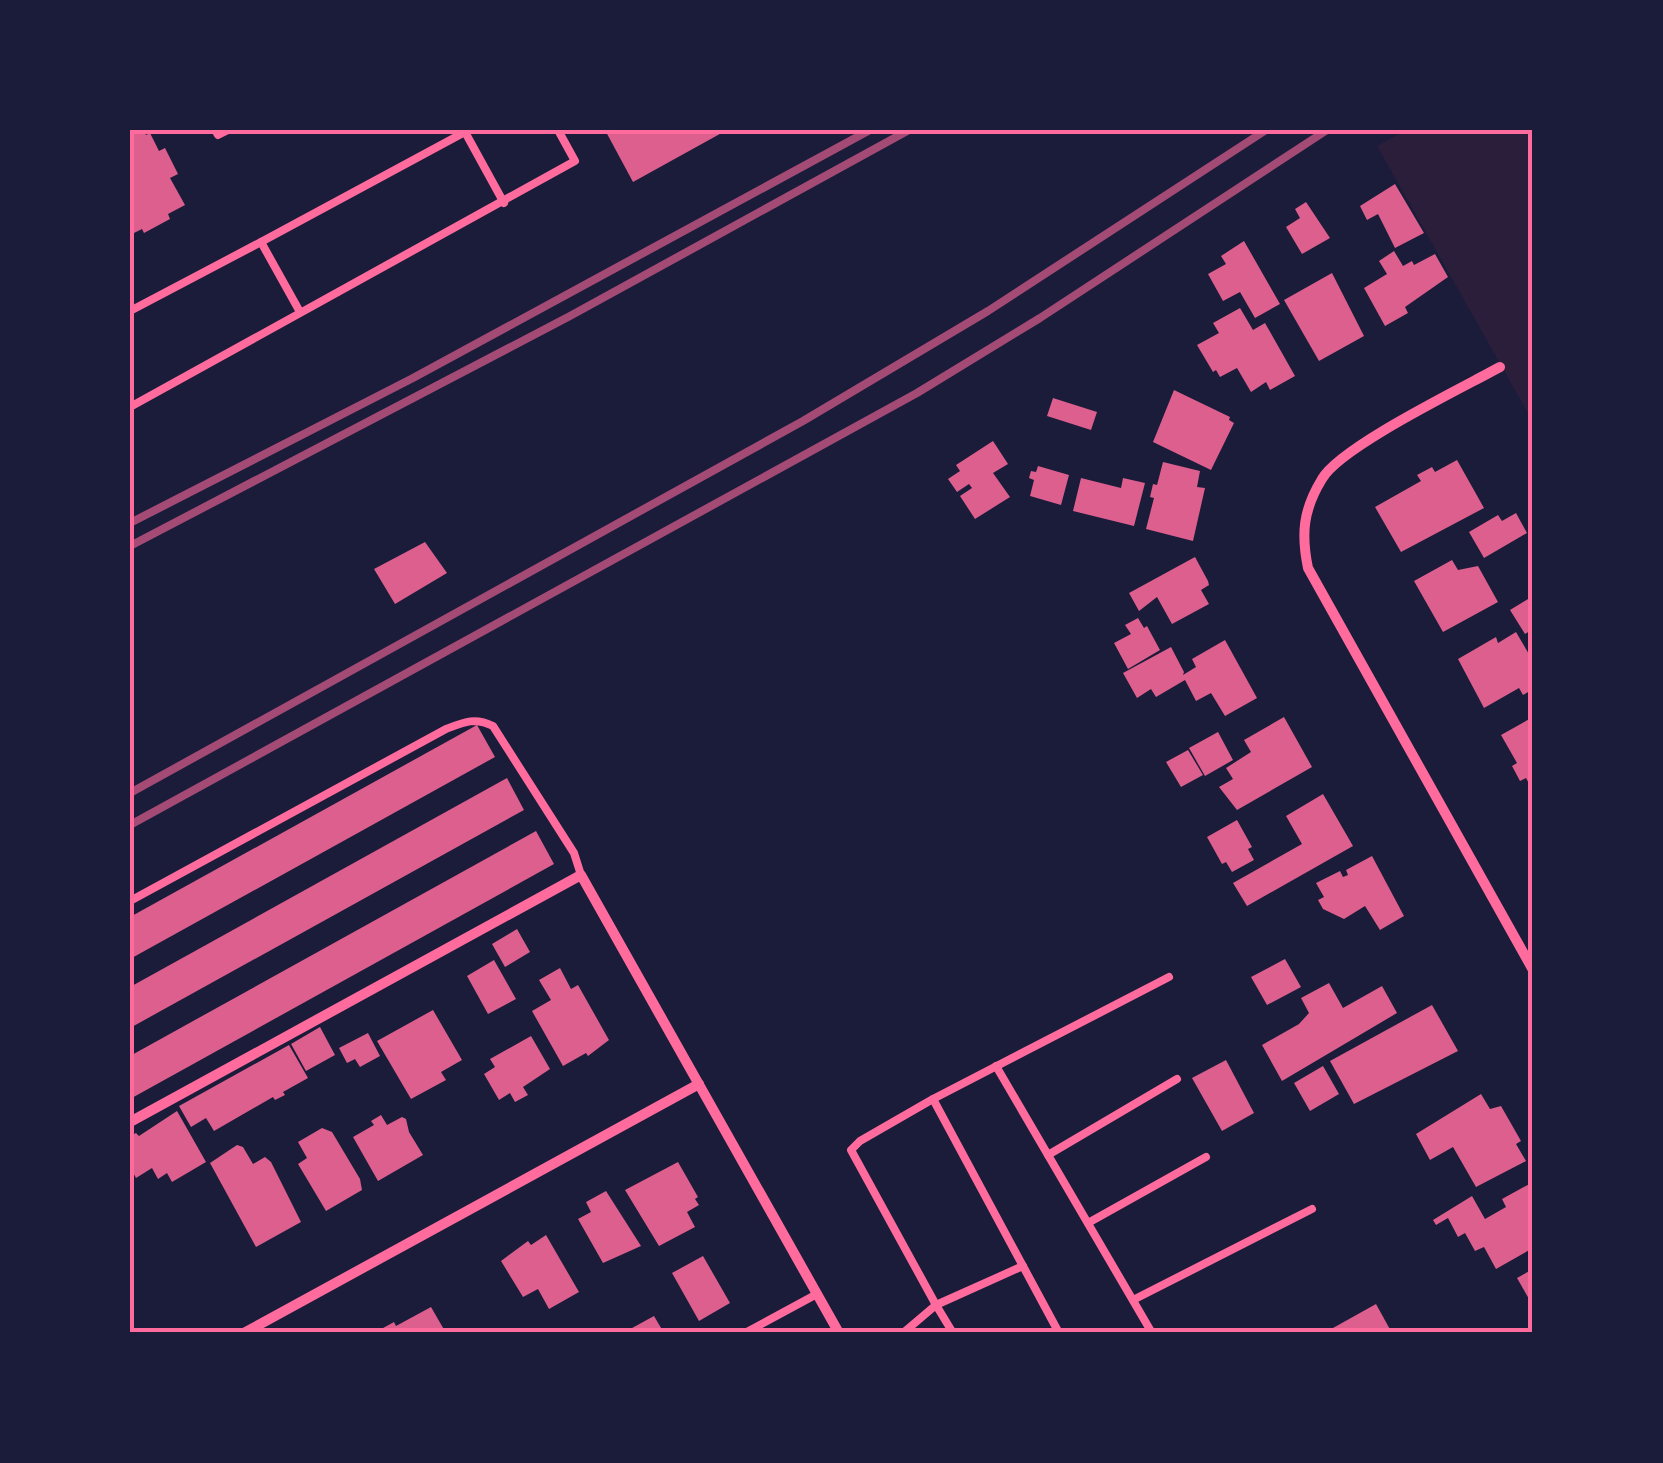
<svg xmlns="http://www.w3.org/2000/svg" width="1663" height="1463" font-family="Cabin,sans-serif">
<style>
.green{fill:#2a1e3b}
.building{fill:#dd5f8e}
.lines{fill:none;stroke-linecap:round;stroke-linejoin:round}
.service{stroke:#ff6b9d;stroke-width:8}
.minor{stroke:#ff6b9d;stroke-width:10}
.rail{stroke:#a44b75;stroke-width:8}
.neatline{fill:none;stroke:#ff6b9d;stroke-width:4}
</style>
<rect width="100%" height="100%" fill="#1b1b3a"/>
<polygon class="green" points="1406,130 1533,130 1533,422 1377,146"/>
<g class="building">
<polygon points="130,130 143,130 146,135 150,133 159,151 165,148 178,174 170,178 185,205 168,214 170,219 144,233 142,229 130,235"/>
<polygon points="605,130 727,130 633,182"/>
<polygon points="1395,184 1424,233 1395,248 1378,214 1367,220 1360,206"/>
<polygon points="1306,202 1330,238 1302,254 1286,227 1300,218 1295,209"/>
<polygon points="1244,241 1280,304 1255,318 1240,292 1223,301 1208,274 1226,264 1221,256"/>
<polygon points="1394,251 1403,266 1412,261 1414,265 1435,254 1448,277 1405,307 1408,313 1385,326 1364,288 1387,274 1379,261"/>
<polygon points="1332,273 1364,336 1319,361 1284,300"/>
<polygon points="1240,308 1253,330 1265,323 1295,376 1270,390 1266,382 1251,392 1237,368 1220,377 1216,370 1213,372 1197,345 1219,333 1213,323"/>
<polygon points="1174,390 1230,417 1229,420 1234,423 1211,470 1153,442"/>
<polygon points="1053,398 1097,412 1091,430 1047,416"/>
<polygon points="993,441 1008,464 993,473 1010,497 975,519 960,496 972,488 969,484 957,492 948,479 960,471 956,465"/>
<polygon points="1457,460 1484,508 1401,552 1375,507 1421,481 1417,475 1432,467 1435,472"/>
<polygon points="1163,462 1200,471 1197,487 1205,488 1193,541 1146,529 1154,498 1150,497 1153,484 1157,485"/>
<polygon points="1038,466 1069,475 1061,505 1030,496 1034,480 1029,478 1031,471 1036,472"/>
<polygon points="1081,478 1121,488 1123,478 1145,483 1134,526 1073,511"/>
<polygon points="1516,513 1527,533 1484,558 1469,532 1498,515 1502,521"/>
<polygon points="425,542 447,573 395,604 374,569"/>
<polygon points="1195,557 1208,581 1209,585 1201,590 1209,604 1172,624 1157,597 1139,611 1129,593"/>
<polygon points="1452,560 1458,570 1478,566 1498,602 1443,632 1414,581"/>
<polygon points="1533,596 1533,629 1525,634 1510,610"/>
<polygon points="1138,618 1144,628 1147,626 1160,650 1128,669 1114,643 1131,634 1125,625"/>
<polygon points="1516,632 1533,661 1533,689 1523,695 1519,688 1484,708 1458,659 1496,637 1498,643"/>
<polygon points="1225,640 1257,698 1225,716 1211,693 1196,701 1185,680 1156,697 1151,689 1137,698 1123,673 1171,647 1184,672 1183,675 1196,667 1192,659"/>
<polygon points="1284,717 1312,767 1237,810 1219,787 1233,779 1226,768 1251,752 1244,740"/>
<polygon points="1533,717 1533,791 1526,778 1520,781 1512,766 1517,763 1501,735"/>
<polygon points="477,725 495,757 130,959 130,917"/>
<polygon points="1218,732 1233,760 1205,776 1189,748"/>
<polygon points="1188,750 1203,775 1181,787 1166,762"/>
<polygon points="507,778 524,810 130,1028 130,987"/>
<polygon points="1323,794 1353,846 1247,906 1233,883 1302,844 1286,816"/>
<polygon points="1237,820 1252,847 1248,849 1254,860 1232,872 1226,862 1222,864 1207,837"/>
<polygon points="536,831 554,864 130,1099 130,1056"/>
<polygon points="1372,856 1404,916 1380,930 1365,906 1344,919 1323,909 1318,900 1324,897 1316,883 1340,871 1343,877 1348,875 1346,870"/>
<polygon points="517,929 530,952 505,967 492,944"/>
<polygon points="1285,959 1301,987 1267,1005 1251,977"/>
<polygon points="494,960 516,999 488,1014 467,976"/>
<polygon points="560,968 571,989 578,985 609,1040 588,1056 586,1053 563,1066 532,1011 551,1000 539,980"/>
<polygon points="1329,983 1343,1008 1382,986 1397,1013 1282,1081 1262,1045 1299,1024 1309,1013 1301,998"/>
<polygon points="1432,1005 1458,1051 1354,1104 1330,1061"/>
<polygon points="433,1010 462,1060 441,1072 446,1080 411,1099 377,1041"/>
<polygon points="320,1027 335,1055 306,1071 291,1044"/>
<polygon points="368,1033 380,1056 360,1067 355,1059 347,1063 339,1048"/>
<polygon points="531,1036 550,1069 523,1087 528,1095 515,1102 510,1093 499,1100 484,1074 495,1067 490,1059"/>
<polygon points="289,1045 308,1078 283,1092 285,1095 275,1100 273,1097 214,1131 206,1118 191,1127 179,1106"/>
<polygon points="1226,1060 1254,1113 1222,1131 1192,1078"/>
<polygon points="1323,1066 1339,1094 1310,1111 1294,1083"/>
<polygon points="1481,1094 1490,1109 1501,1106 1521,1141 1516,1144 1526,1161 1476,1187 1453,1147 1430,1160 1416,1134"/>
<polygon points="177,1111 206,1162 172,1182 167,1173 158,1179 152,1168 136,1178 130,1167 130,1136 136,1133 139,1136"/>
<polygon points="381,1115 387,1125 402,1117 406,1119 409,1132 423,1155 378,1181 353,1137 374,1125 371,1121"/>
<polygon points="322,1128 332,1132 360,1179 362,1190 326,1211 298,1164 307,1158 298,1142"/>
<polygon points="237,1145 243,1147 253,1164 265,1157 271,1162 301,1222 256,1247 210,1163"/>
<polygon points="678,1162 698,1197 695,1199 699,1205 687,1212 695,1227 659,1246 625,1190"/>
<polygon points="1533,1182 1533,1248 1496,1269 1484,1247 1475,1251 1465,1233 1458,1237 1448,1218 1436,1225 1433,1220 1472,1196 1485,1219 1506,1207 1502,1199"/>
<polygon points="606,1191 641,1246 603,1263 578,1219 591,1212 586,1202"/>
<polygon points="546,1235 579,1292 549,1309 538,1289 523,1297 501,1261 528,1241 531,1245"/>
<polygon points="703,1256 730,1303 699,1321 672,1273"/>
<polygon points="1533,1269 1533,1297 1529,1299 1517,1278"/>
<polygon points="1376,1304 1392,1333 1324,1333"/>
<polygon points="431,1307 446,1333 374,1333 394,1322 396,1326"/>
<polygon points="654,1316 664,1333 623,1333"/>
</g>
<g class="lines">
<g class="service">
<polyline points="215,130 218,135 228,130"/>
<polyline points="130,311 261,242"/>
<polyline points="300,312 261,242 465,132 504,203"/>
<polyline points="130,407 575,161 558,130"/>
<path d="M130,901L446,729C464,722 475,717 493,726L574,853L581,875"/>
<polyline points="996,1066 1152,1333"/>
<polyline points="933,1099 1059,1333"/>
<polyline points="1048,1155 1177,1079"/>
<polyline points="1088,1223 1206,1157"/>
<polyline points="1133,1300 1312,1209"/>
<polyline points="745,1333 817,1294"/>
<polyline points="903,1333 936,1305 851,1150 860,1141 933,1099 1169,977"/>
<polyline points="953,1333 936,1305 1023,1266"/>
</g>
<g class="minor">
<path d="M1500,367C1462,388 1340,447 1322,479C1303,510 1301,534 1308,568L1533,970"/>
<polyline points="130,1122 581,875 839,1333"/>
<polyline points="244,1333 699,1084"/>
</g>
<g class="rail">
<polyline points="130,523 413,378 870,130"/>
<polyline points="130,546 570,316 909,130"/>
<polyline points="130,793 803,421 988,311 1266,130"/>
<polyline points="130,825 917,393 1040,318 1327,130"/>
</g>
</g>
<rect width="1663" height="1463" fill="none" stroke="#1b1b3a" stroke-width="265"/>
<rect x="132" y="132" width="1398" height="1198" class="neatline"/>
</svg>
